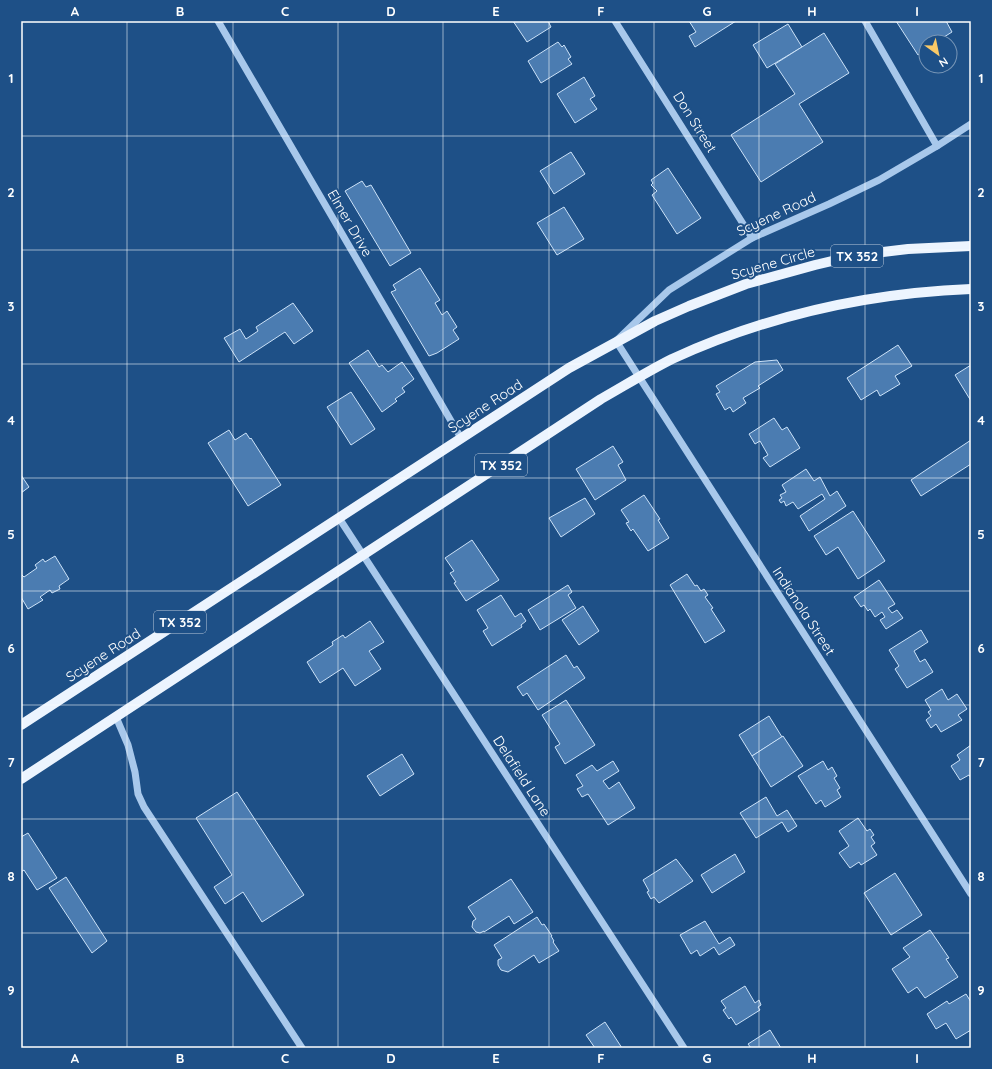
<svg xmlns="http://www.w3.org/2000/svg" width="992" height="1069" font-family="Quicksand,sans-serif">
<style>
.building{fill:#4b7cb1;stroke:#cce2f8}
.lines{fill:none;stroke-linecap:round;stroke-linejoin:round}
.minor{stroke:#a8c8eb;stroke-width:7}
.major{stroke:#ecf4fe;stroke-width:10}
.grid{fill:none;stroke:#fff;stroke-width:1;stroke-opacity:0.55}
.labels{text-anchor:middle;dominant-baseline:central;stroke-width:4;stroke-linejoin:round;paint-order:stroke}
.shield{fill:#1e5087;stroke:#bccadb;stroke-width:1}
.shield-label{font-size:13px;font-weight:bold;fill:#fff}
.street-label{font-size:14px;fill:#fff;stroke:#1e5087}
.neatline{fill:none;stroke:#fff;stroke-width:1.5}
.grid-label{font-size:13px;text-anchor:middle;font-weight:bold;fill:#fff}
</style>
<rect width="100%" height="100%" fill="#1e5087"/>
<g class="building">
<polygon points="513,21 548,21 551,27 527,42"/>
<polygon points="689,21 736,21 695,47 689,36 696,32"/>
<polygon points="896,21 946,21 952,32 944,37 947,42 926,42 926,51 925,50 918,55"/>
<polygon points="788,24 802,47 767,68 753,45"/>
<polygon points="824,33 849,73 799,104 823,142 761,182 731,135 795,94 775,64"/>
<polygon points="558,42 562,47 564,45 571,57 568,59 572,64 541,83 528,61"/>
<polygon points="584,77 595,96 590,99 597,109 575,123 557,94"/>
<polygon points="571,152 585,174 554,194 540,171"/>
<polygon points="668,168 701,218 677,234 652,195 657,191 651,185 653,183 651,180"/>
<polygon points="362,181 366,187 371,185 411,253 390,266 345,191"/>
<polygon points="564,207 584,239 557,255 537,223"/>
<polygon points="420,268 440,300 435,303 442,315 447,311 457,327 453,330 459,339 437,353 429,356 391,292 396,290 393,285"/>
<polygon points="293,303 313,331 294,344 285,332 239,362 224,338 240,329 246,339 258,331 256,327"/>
<polygon points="898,345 912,366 895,376 900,384 880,396 877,390 861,400 847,378"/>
<polygon points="368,350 379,367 382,365 388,372 402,362 414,379 402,388 405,392 395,399 397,401 382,412 349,363"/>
<polygon points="777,360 783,370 758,386 760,388 743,398 746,403 733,412 730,407 725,410 716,394 720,392 716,386 755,362"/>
<polygon points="971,365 971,401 955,375"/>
<polygon points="351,392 375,429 351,445 327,407"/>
<polygon points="774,418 782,430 787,427 800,448 770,467 763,458 768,455 760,441 755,444 749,434"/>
<polygon points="229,430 235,440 246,433 250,439 251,438 281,485 248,506 208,443"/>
<polygon points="971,440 971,464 921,496 911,480"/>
<polygon points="613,446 623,462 618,465 626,480 595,500 576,469"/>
<polygon points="806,469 814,481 820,477 830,496 837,491 846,506 809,531 800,516 825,499 822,494 798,509 793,502 786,506 784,501 781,503 779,500 782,498 780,495 786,492 782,485"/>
<polygon points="21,475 29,487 21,493"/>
<polygon points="644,495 660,519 658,520 669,538 648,551 633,529 631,531 626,523 629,522 621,510"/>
<polygon points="585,498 595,514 561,537 549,518"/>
<polygon points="853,511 885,561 858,579 838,547 826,555 814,536"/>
<polygon points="472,540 499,580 466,601 454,583 456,582 450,573 454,571 445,558"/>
<polygon points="55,556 69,579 59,586 60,589 52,593 50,590 40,597 43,600 28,609 21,597 21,574 24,577 37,568 35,565 43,559 45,562"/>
<polygon points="687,574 695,586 697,585 701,591 704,589 708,595 705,597 713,608 711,609 725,631 705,643 670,585"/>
<polygon points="879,580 895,604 888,608 892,613 897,610 903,618 886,629 880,620 885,617 882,612 875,617 870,609 868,611 864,605 861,607 854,597"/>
<polygon points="568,585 572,592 568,595 576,608 540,630 528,610"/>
<polygon points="501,595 515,617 521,613 526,621 521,625 522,627 492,646 483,631 488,628 477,610"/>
<polygon points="583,606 599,631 579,645 562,620"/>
<polygon points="370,621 384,642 369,651 381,669 355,686 343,668 320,683 307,662 333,645 332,642 343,635 345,638"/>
<polygon points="921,630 928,642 914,651 920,662 925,659 933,672 907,688 895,669 899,666 889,650"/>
<polygon points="566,655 574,668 577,666 585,678 538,710 527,693 523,696 517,687"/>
<polygon points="942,689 948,700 957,694 967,709 958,715 962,720 941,732 936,724 931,728 926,720 931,716 928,712 931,710 925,700"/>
<polygon points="566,700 595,745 565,764 555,747 560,744 542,715"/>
<polygon points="769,716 782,737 752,756 739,735"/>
<polygon points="783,736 803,766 771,787 752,756"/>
<polygon points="971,745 971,778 969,775 960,780 951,766 960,760 957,755"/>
<polygon points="402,754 414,774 380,796 367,776"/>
<polygon points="613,761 619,771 603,781 609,789 619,782 635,808 608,825 588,794 582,797 577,789 583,786 576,775 592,765 597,771"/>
<polygon points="823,761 828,770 832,767 837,776 834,778 840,788 837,790 841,797 825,807 821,800 816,804 798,776"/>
<polygon points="237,792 304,895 262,922 243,892 225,904 214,887 232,875 196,818"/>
<polygon points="766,797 777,816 787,810 797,826 788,832 782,822 756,838 740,813"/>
<polygon points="858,818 867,831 870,829 874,835 871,837 875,843 871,846 877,855 861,865 859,862 850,868 839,853 849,846 839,831"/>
<polygon points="28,833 57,878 37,890 24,870 21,872 21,837"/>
<polygon points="735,854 745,872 712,893 701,875"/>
<polygon points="676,859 693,881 659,903 654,897 651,899 647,892 649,891 643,880"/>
<polygon points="895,873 922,915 891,935 864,893"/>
<polygon points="66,877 107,941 92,953 49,888"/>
<polygon points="511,879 533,912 514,924 509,916 484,932 484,931 480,933 476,932 472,927 473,921 476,919 468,907"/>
<polygon points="537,917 542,925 544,924 552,936 551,936 554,941 553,942 559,951 539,963 534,955 508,972 501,970 498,965 498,960 502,958 494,945"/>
<polygon points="705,921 719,944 730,937 735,945 719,955 714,947 700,956 697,950 691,954 680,935"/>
<polygon points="930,930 949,958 946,959 958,977 925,998 917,987 908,993 892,969 910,957 903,948"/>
<polygon points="745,986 755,1003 759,1000 761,1005 758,1007 760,1010 736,1025 731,1017 729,1019 723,1010 726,1008 721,1001"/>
<polygon points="966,994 971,1002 971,1030 956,1039 946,1023 936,1029 927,1014 947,1001 949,1004"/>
<polygon points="605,1022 622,1048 595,1048 586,1035"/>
<polygon points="770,1030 781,1048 751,1048 748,1044"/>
</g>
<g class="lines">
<g class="minor">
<polyline points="218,21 461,438"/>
<polyline points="615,21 752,238"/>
<polyline points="865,21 937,146"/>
<polyline points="971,124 937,146 879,180 829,204 752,238 669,290 616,341 971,894"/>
<polyline points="339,518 684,1048"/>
<polyline points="116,717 128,745 135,772 138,794 144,807 302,1048"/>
</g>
<g class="major">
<polyline points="21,725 569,368 655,321 689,306 746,284 815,265 858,255 908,249 971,246"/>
<path d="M21,779L601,399C624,386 648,371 672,359C766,316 868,293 971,289"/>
</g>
</g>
<path class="grid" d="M127,21V1048M233,21V1048M338,21V1048M443,21V1048M549,21V1048M654,21V1048M759,21V1048M865,21V1048M21,136H971M21,250H971M21,364H971M21,478H971M21,591H971M21,705H971M21,819H971M21,933H971"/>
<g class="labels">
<g class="shield">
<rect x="831" y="245" width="52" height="22" rx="3"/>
<rect x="475" y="454" width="52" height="22" rx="3"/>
<rect x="154" y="611" width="52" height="22" rx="3"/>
</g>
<g class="shield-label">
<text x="857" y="256">TX 352</text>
<text x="501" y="465">TX 352</text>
<text x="180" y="622">TX 352</text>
</g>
<g class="street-label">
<text transform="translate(695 122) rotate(58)">Don Street</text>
<text transform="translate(776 214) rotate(-25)">Scyene Road</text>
<text transform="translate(350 223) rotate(60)">Elmer Drive</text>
<text transform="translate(773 263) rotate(-16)">Scyene Circle</text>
<text transform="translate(485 406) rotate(-33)">Scyene Road</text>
<text transform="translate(804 611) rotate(57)">Indianola Street</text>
<text transform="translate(103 655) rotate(-33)">Scyene Road</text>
<text transform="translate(522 776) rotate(57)">Delafield Lane</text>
</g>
</g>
<rect width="992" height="1069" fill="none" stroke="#1e5087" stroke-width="44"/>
<g transform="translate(938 54) rotate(147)"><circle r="19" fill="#1e5087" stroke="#7896b7"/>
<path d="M0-3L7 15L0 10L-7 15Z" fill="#f9c967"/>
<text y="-6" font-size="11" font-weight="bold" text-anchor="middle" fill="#ffffff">N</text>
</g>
<rect x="22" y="22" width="948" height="1025" class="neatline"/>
<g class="grid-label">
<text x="75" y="16">A</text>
<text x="180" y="16">B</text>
<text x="285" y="16">C</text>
<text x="391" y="16">D</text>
<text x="496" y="16">E</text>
<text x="601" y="16">F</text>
<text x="707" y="16">G</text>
<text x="812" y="16">H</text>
<text x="917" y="16">I</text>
<text x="11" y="83">1</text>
<text x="981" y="83">1</text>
<text x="11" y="197">2</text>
<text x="981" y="197">2</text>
<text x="11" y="311">3</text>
<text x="981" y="311">3</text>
<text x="11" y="425">4</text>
<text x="981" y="425">4</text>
<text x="11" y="539">5</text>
<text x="981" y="539">5</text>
<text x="11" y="653">6</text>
<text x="981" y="653">6</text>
<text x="11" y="767">7</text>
<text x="981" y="767">7</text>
<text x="11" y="881">8</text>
<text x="981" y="881">8</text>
<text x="11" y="995">9</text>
<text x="981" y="995">9</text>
<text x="75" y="1063">A</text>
<text x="180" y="1063">B</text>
<text x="285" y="1063">C</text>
<text x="391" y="1063">D</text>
<text x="496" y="1063">E</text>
<text x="601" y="1063">F</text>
<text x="707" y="1063">G</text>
<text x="812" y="1063">H</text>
<text x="917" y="1063">I</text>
</g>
</svg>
